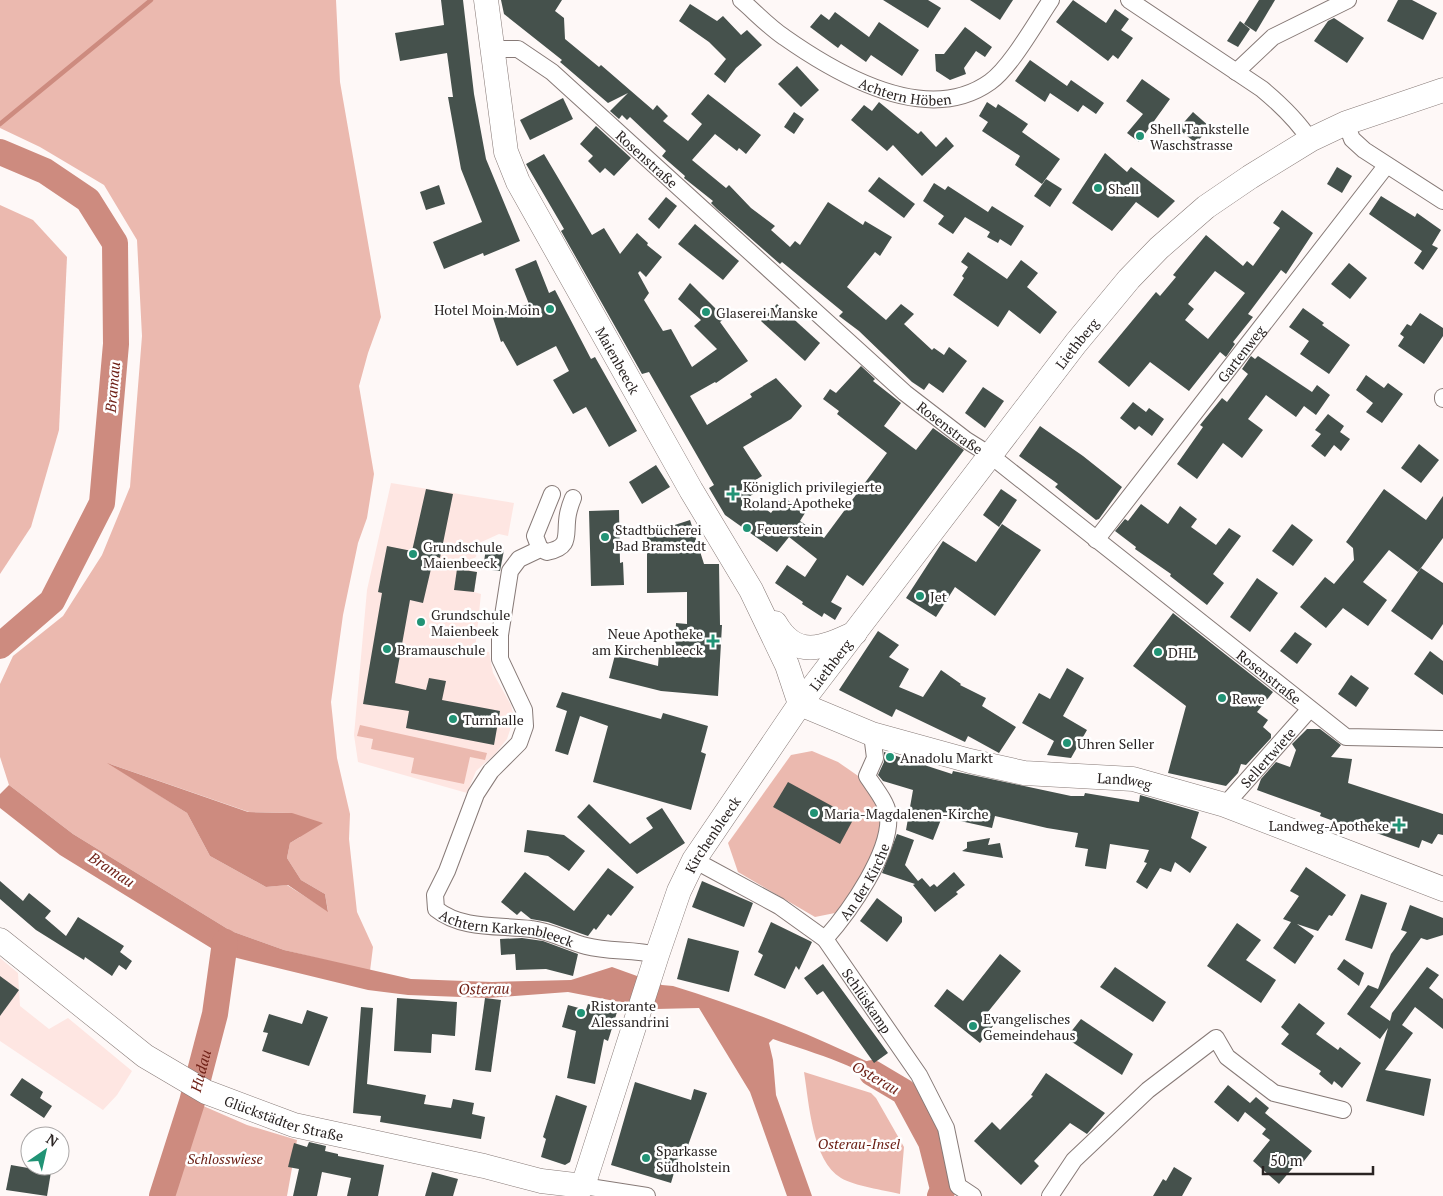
<svg xmlns="http://www.w3.org/2000/svg" width="1443" height="1196" font-family="'PT Serif',serif">
<style>
.built{fill:#fee6e2}
.green{fill:#ebb9af;fill-rule:evenodd}
.water{fill:#cd8b7f}
.lines{fill:none;stroke-linecap:round;stroke-linejoin:round}
.stream{stroke:#cd8b7f;stroke-width:4.5}
.river{stroke:#cd8b7f;stroke-width:26}
.building{fill:#45514c;fill-rule:evenodd}
.street-casing{stroke:#877a77;stroke-width:18}
.secondary-casing{stroke:#877a77;stroke-width:25}
.street{stroke:#fff;stroke-width:16}
.secondary{stroke:#fff;stroke-width:24}
.poi-dot{fill:#219375;stroke:#fff;stroke-width:2}
.labels{text-anchor:middle;dominant-baseline:central;stroke-width:5;stroke-linejoin:round;paint-order:stroke}
.street-label{font-size:14px;fill:#2a2423;stroke:#fff}
.poi-label{font-size:14px;fill:#2a2423;stroke:#fff;text-anchor:start}
.park-label{font-size:14px;font-style:italic;fill:#681a0f;stroke:#fff}
.water-label{font-size:15px;font-style:italic;fill:#6e1f15;stroke:#fff}
</style>
<rect width="100%" height="100%" fill="#fef8f7"/>
<g class="built">
<polygon points="391,483 514,503 508,536 499,534 477,544 476,557 458,568 477,572 474,592 481,594 475,650 489,652 493,673 511,705 514,718 507,739 495,754 476,771 467,793 358,762 354,735 367,590"/>
<polygon points="0,958 18,973 20,1006 49,1029 68,1018 132,1071 117,1095 103,1110 0,1041"/>
</g>
<g class="green">
<path d="M0,0H336L340,82L381,317L368,353L359,386L374,474L367,518L358,543L343,615L331,702L337,758L350,814L349,839L357,912L373,947L370,971L284,950L231,931L73,834L9,785L0,757V684L13,656L63,616L102,555L130,487L142,336L137,240L104,185L40,147L0,128ZM110,764L249,812L292,813L300,837L290,843L287,858L301,880L325,894L328,911L287,885L266,887L210,856L187,813Z"/>
<polygon points="0,205 33,220 67,257 59,430 31,527 0,574"/>
<polygon points="360,725 487,753 485,760 470,757 464,784 411,773 414,758 371,749 373,739 357,736"/>
<polygon points="812,751 838,762 864,780 882,816 882,836 848,899 835,913 815,917 738,872 728,843 791,755"/>
<path d="M804,1072L871,1093L876,1098L904,1147L900,1194C884,1190 854,1186 841,1178C812,1161 809,1102 804,1072Z"/>
<polygon points="201,1105 247,1125 297,1140 287,1196 175,1196"/>
</g>
<g class="water">
<polygon points="107,763 248,812 292,813 323,823 290,843 287,858 301,880 325,894 328,912 288,885 266,887 210,856 187,813"/>
<path d="M9,785L73,834L231,931L284,950L411,979L492,982L571,980L612,967L662,985L673,986C734,1005 793,1027 851,1054C871,1064 892,1070 906,1087L899,1098C863,1065 818,1055 773,1039L769,1043L773,1060L776,1095L812,1196H787L750,1092L699,1008L656,1009L568,992L488,998L408,995L368,990L237,958L211,948L60,855L0,808V794Z"/>
</g>
<g class="lines">
<polyline class="stream" points="0,124 151,0"/>
<g class="river">
<polyline points="0,152 45,171 88,200 115,243 116,344 102,503 52,601 0,646"/>
<polyline points="872,1073 904,1092 931,1142 943,1189 940,1196"/>
<path id="s1" d="M162,1196L192,1102L215,1014L225,942"/>
</g>
</g>
<g class="building">
<polygon points="441,0 463,0 474,94 486,159 520,241 484,256 483,253 444,269 433,242 482,222 461,169 448,97 453,97 447,53 400,61 395,33 444,25"/>
<polygon points="501,0 562,0 555,11 564,18 565,39 599,67 601,65 653,110 657,105 668,116 663,121 688,141 702,124 691,114 708,94 761,135 746,154 739,148 737,151 715,134 692,160 726,188 729,185 751,208 775,226 771,230 790,247 795,241 800,245 828,202 863,225 865,221 892,237 880,256 875,252 847,287 886,320 901,304 914,314 904,324 932,350 934,348 944,355 949,347 967,361 943,393 929,383 924,390 912,382 859,331 839,316 843,312 782,262 780,264 717,209 711,203 713,201 684,178 685,176 662,156 666,151 630,117 627,120 622,115 619,119 610,111 628,93 608,103 560,62 562,60 504,14"/>
<polygon points="883,0 928,0 941,8 928,28"/>
<polygon points="970,0 1013,0 1000,20"/>
<polygon points="1073,0 1106,23 1115,9 1129,19 1121,30 1133,38 1118,59 1113,55 1108,61 1056,22"/>
<polygon points="1259,0 1275,0 1256,32 1244,24"/>
<polygon points="1398,0 1412,0 1437,13 1423,40 1387,21"/>
<polygon points="690,4 717,21 723,16 741,35 747,30 762,45 736,68 725,83 714,74 726,59 709,42 679,21"/>
<polygon points="835,12 869,37 879,22 919,50 902,76 871,55 866,62 841,44 838,48 810,27 821,14 829,20"/>
<polygon points="1334,18 1364,38 1347,63 1314,41 1328,21"/>
<polygon points="1240,21 1250,29 1238,47 1227,41"/>
<polygon points="965,27 992,47 985,57 976,51 964,68 966,74 950,80 936,71 935,54 944,54"/>
<polygon points="1030,60 1067,86 1071,80 1104,103 1096,114 1083,105 1078,112 1050,93 1045,102 1015,81"/>
<polygon points="797,66 819,90 801,107 778,84"/>
<polygon points="1142,79 1170,99 1139,142 1127,133 1143,114 1126,101"/>
<polygon points="563,98 573,119 530,140 520,120"/>
<polygon points="879,102 918,134 921,131 936,147 946,137 954,146 922,176 893,145 887,151 851,120 864,105 872,111"/>
<polygon points="987,102 996,108 998,104 1028,124 1022,132 1060,159 1042,184 1015,165 1020,156 982,131 988,122 979,116"/>
<polygon points="794,112 804,119 794,134 784,127"/>
<polygon points="1193,112 1210,127 1196,143 1178,129"/>
<polygon points="596,126 631,158 614,176 605,168 600,173 588,161 593,156 580,144"/>
<polygon points="1105,153 1127,172 1131,167 1175,201 1158,218 1136,202 1112,231 1072,203"/>
<polygon points="544,154 592,235 604,228 620,254 637,233 648,243 647,245 662,257 646,277 640,271 638,273 649,293 644,300 663,331 671,329 692,367 717,349 694,326 701,320 678,299 690,283 725,318 720,322 748,361 716,383 715,382 690,396 707,425 752,397 750,394 776,378 802,406 791,419 743,447 762,476 754,481 760,489 749,497 771,513 781,499 786,499 805,513 800,521 824,538 887,453 837,414 839,411 823,399 830,389 836,393 861,366 875,379 873,381 901,403 884,426 916,450 933,428 964,450 863,586 847,575 831,602 842,608 835,620 824,613 822,617 802,604 803,602 775,583 787,565 805,577 817,559 789,537 777,552 725,515 709,488 714,485 649,372 642,374 561,231 564,229 526,164"/>
<polygon points="1337,167 1352,176 1342,193 1327,184"/>
<polygon points="879,177 915,204 904,218 868,191"/>
<polygon points="1046,179 1062,189 1050,207 1034,196"/>
<polygon points="934,183 945,190 948,186 988,212 992,206 1024,226 1011,246 1000,239 998,243 987,237 990,232 965,217 953,234 938,224 944,216 923,201"/>
<polygon points="439,185 445,204 426,210 420,192"/>
<polygon points="1381,196 1415,217 1417,213 1441,230 1432,245 1438,248 1423,270 1414,263 1422,251 1369,214"/>
<polygon points="666,197 677,206 659,229 648,219"/>
<path d="M1282,210L1313,233L1286,274L1281,270L1248,314L1253,317L1233,342L1235,344L1226,357L1220,352L1189,391L1150,362L1129,387L1098,362L1156,292L1160,296L1176,277L1173,275L1206,235L1243,266L1247,261L1253,266L1280,228L1273,223ZM1215,271L1245,293L1208,339L1185,320L1194,309L1188,304Z"/>
<polygon points="695,224 739,261 723,280 678,244"/>
<polygon points="968,252 1007,279 1021,260 1038,273 1027,287 1057,312 1040,334 1009,310 998,327 953,295 964,278 962,276 968,267 961,262"/>
<polygon points="536,260 549,293 555,290 591,359 595,357 637,431 609,447 586,407 573,414 553,380 569,371 556,346 517,366 503,341 501,342 492,315 529,304 515,269"/>
<polygon points="1349,263 1367,278 1350,299 1331,284"/>
<polygon points="777,304 820,343 805,361 761,321"/>
<polygon points="1303,308 1324,323 1322,325 1350,345 1329,374 1300,354 1309,341 1289,327"/>
<polygon points="1420,313 1443,328 1443,336 1424,364 1398,346 1404,337 1400,334 1407,324 1411,326"/>
<polygon points="1251,356 1255,359 1258,356 1312,392 1317,385 1330,395 1316,415 1304,406 1296,417 1266,395 1248,419 1263,430 1242,458 1223,443 1197,479 1177,464 1203,427 1200,425 1222,398 1227,402 1248,374 1242,369"/>
<polygon points="1366,375 1384,388 1388,383 1403,394 1382,423 1366,412 1373,403 1356,390"/>
<polygon points="983,387 1004,401 985,428 965,413"/>
<polygon points="1133,402 1146,412 1149,408 1164,419 1152,436 1139,426 1135,430 1120,418"/>
<polygon points="1328,414 1344,426 1340,432 1350,439 1341,451 1334,445 1325,457 1311,446 1321,434 1315,430"/>
<polygon points="1040,426 1083,456 1122,487 1099,519 1096,520 1055,487 1058,484 1019,456"/>
<polygon points="1419,444 1439,460 1421,483 1401,468"/>
<polygon points="656,465 670,487 642,504 629,482"/>
<polygon points="426,489 453,494 440,558 434,556 423,603 410,600 395,683 426,690 429,678 446,681 442,700 500,711 494,745 406,728 409,711 363,704 382,593 378,592 387,546 412,551"/>
<polygon points="1001,489 1017,500 999,527 983,515"/>
<polygon points="1384,489 1426,520 1443,496 1443,538 1418,572 1389,550 1363,582 1387,600 1368,626 1343,608 1326,628 1300,607 1325,577 1334,584 1354,560 1353,548 1346,542"/>
<polygon points="1141,504 1168,524 1180,506 1197,519 1191,527 1216,545 1229,528 1241,536 1213,574 1224,583 1207,605 1170,576 1171,574 1135,549 1136,547 1115,531 1125,519 1128,521"/>
<polygon points="619,510 620,563 623,562 624,585 591,586 589,511"/>
<polygon points="690,520 704,564 719,564 720,625 722,625 718,696 661,691 609,678 615,655 658,666 659,653 675,654 676,623 687,624 687,592 647,593 647,534"/>
<polygon points="1002,524 1041,550 995,616 955,587 936,617 906,598 943,541 976,562"/>
<polygon points="1292,524 1313,540 1293,566 1272,551"/>
<polygon points="486,548 504,550 500,571 483,569"/>
<polygon points="1421,568 1443,583 1443,624 1432,640 1391,611"/>
<polygon points="457,569 477,572 474,592 454,590"/>
<polygon points="1257,578 1278,593 1250,632 1230,617"/>
<polygon points="1173,613 1273,692 1257,712 1268,720 1263,727 1271,734 1271,738 1246,765 1241,764 1238,773 1226,786 1168,773 1186,706 1133,666"/>
<polygon points="878,631 899,645 889,657 909,669 899,687 923,697 941,670 961,684 960,685 986,698 982,706 1016,727 999,753 968,736 965,742 896,709 892,717 839,690"/>
<polygon points="1295,632 1312,644 1297,664 1280,651"/>
<polygon points="1430,651 1443,661 1443,695 1414,674"/>
<polygon points="1067,668 1084,678 1063,716 1087,730 1071,758 1047,755 1054,741 1022,723 1039,693 1050,699"/>
<polygon points="1351,675 1369,688 1356,707 1338,694"/>
<polygon points="562,692 661,719 663,713 708,726 701,752 706,754 691,810 593,782 608,726 580,716 568,755 555,751 567,711 556,707"/>
<polygon points="1307,729 1320,729 1341,745 1331,757 1352,759 1348,783 1443,814 1443,835 1438,834 1432,844 1422,840 1419,848 1348,823 1347,826 1320,816 1321,813 1257,790 1261,779 1276,762 1290,767 1296,750 1292,744"/>
<polygon points="884,752 952,774 953,771 1071,796 1084,796 1085,793 1139,802 1140,795 1199,812 1191,838 1207,847 1190,873 1175,862 1171,872 1160,868 1147,889 1136,882 1147,863 1144,862 1149,850 1110,844 1106,869 1085,866 1088,849 1075,847 1078,833 1047,828 995,816 992,828 942,817 933,840 906,830 913,790 883,781 878,775 884,762"/>
<polygon points="788,782 854,818 840,844 773,807"/>
<polygon points="589,804 630,844 653,828 646,818 662,808 685,843 637,874 577,817"/>
<polygon points="527,830 564,835 585,851 569,871 548,856 524,852"/>
<polygon points="897,834 914,840 905,865 918,881 922,878 930,887 934,884 937,887 954,872 965,885 956,892 958,894 935,912 913,885 915,884 882,873"/>
<polygon points="990,838 988,845 1000,843 1003,858 962,851 967,848 967,842"/>
<polygon points="1306,867 1346,895 1332,916 1329,915 1318,931 1297,924 1314,936 1295,964 1273,948 1291,922 1283,919 1299,896 1290,891"/>
<polygon points="608,868 634,887 611,916 608,914 596,930 594,928 588,936 548,922 531,919 521,911 517,915 501,902 525,872 574,911"/>
<polygon points="0,881 23,901 29,893 51,911 45,918 66,936 78,917 124,946 120,952 132,961 126,970 119,965 112,976 85,957 84,960 36,930 0,899"/>
<polygon points="702,881 753,903 744,927 692,907"/>
<polygon points="1361,894 1387,903 1372,949 1345,940"/>
<polygon points="877,898 902,917 902,922 887,942 860,921"/>
<polygon points="1410,905 1443,918 1443,935 1427,940 1421,938 1370,1007 1390,1021 1392,1013 1427,967 1439,975 1429,988 1443,999 1443,1029 1415,1007 1402,1025 1413,1033 1385,1070 1431,1079 1424,1116 1366,1101 1388,1028 1380,1039 1347,1014 1368,985 1378,989 1391,954 1407,932 1401,930"/>
<polygon points="771,922 812,942 799,970 796,966 785,989 754,975 763,955 758,952"/>
<polygon points="1237,923 1261,940 1246,960 1276,980 1261,1003 1207,966"/>
<polygon points="522,938 543,941 578,954 573,976 546,969 516,970 515,954 501,955 500,939"/>
<polygon points="688,938 739,951 729,992 677,979"/>
<polygon points="1000,954 1021,971 983,1018 993,1026 980,1043 934,1006 947,989 963,1001"/>
<polygon points="1344,959 1364,973 1359,986 1337,969"/>
<polygon points="823,964 888,1053 874,1063 823,991 817,995 804,978"/>
<polygon points="1115,967 1166,1002 1153,1022 1100,987"/>
<polygon points="0,976 19,990 0,1016"/>
<polygon points="397,998 457,1002 455,1036 432,1034 431,1053 394,1051"/>
<polygon points="485,998 501,1000 491,1072 475,1070"/>
<polygon points="1299,1003 1325,1023 1316,1034 1338,1050 1340,1047 1361,1063 1342,1088 1334,1081 1332,1085 1319,1074 1321,1071 1281,1044 1289,1034 1281,1027"/>
<polygon points="588,1004 617,1012 608,1041 604,1039 595,1084 567,1078 576,1031 562,1027 568,1005 586,1010"/>
<polygon points="361,1007 373,1008 367,1084 426,1095 424,1104 451,1108 453,1099 474,1103 472,1114 485,1117 481,1139 380,1122 381,1116 353,1113"/>
<polygon points="307,1010 328,1017 309,1066 262,1051 268,1033 263,1032 269,1014 302,1024"/>
<polygon points="1081,1019 1133,1054 1122,1075 1066,1038"/>
<polygon points="1046,1073 1105,1113 1087,1134 1070,1123 1034,1161 1039,1166 1021,1185 974,1141 992,1122 1000,1130 1033,1096 1031,1095"/>
<polygon points="22,1078 43,1092 40,1098 52,1106 44,1118 10,1095"/>
<polygon points="635,1082 691,1100 694,1089 707,1093 686,1151 681,1149 671,1183 611,1165"/>
<polygon points="1228,1085 1250,1103 1256,1097 1269,1108 1265,1113 1312,1151 1300,1166 1297,1163 1279,1184 1253,1161 1270,1140 1262,1134 1266,1129 1245,1112 1238,1122 1214,1102"/>
<polygon points="556,1095 587,1106 570,1162 565,1165 541,1157 546,1139 543,1137"/>
<polygon points="309,1142 326,1146 325,1151 338,1154 338,1156 384,1165 378,1196 347,1196 351,1178 322,1172 317,1196 293,1196 299,1169 288,1167 294,1143 307,1147"/>
<polygon points="11,1165 51,1172 47,1196 6,1190"/>
<polygon points="1174,1167 1192,1178 1182,1196 1153,1196 1163,1179 1166,1181"/>
<polygon points="432,1172 458,1179 453,1196 425,1196"/>
</g>
<g class="lines">
<g class="street-casing">
<g id="street">
<path id="s2" d="M741,0C755,12 769,27 784,37C838,75 927,127 990,82C1011,67 1036,22 1051,0"/>
<path d="M1129,0L1262,89C1280,104 1297,120 1310,140"/>
<path id="s3" d="M493,49H518L552,72L905,393L966,440L990,455L1346,737L1443,739"/>
<polyline points="1236,72 1273,37 1348,0"/>
<polyline points="1346,123 1352,139 1364,150 1443,201"/>
<polyline points="1443,397 1443,399"/>
<path id="s4" d="M573,498C571,503 569,509 568,514C564,534 573,547 547,552L540,549L519,559L510,571L500,635V659L524,710L525,726L519,743L491,771L476,794L447,871L435,895L436,909C462,930 500,925 531,929C551,931 567,941 586,946C609,952 633,949 657,955"/>
<path id="s5" d="M1096,540L1386,166"/>
<polyline points="540,549 535,536 552,494"/>
<path id="s6" d="M1225,805L1309,710"/>
<path id="s7" d="M694,860L779,906L825,939L919,1075L946,1128L958,1186L973,1196"/>
<path id="s8" d="M825,939C849,912 893,851 888,813C886,801 874,787 867,776L875,758L872,734"/>
<polyline points="580,1196 583,1186 647,1196"/>
<polyline points="1050,1196 1074,1160 1148,1090 1216,1038 1227,1057 1274,1093 1343,1110"/>
</g>
</g>
<g class="secondary-casing">
<g id="secondary">
<path id="s9" d="M486,0L506,152L518,182L691,490L751,590L787,665L800,704"/>
<path d="M775,623C796,660 823,648 855,633"/>
<path id="s10" d="M800,704L872,734L970,761L1024,773L1133,779L1225,805L1443,889"/>
<path id="s11" d="M0,940L145,1056L206,1092L294,1125L484,1166L541,1181L583,1186L657,955L679,891L694,860L800,704L1076,343L1129,279L1159,248L1206,207L1250,177L1310,140L1346,123L1443,90"/>
</g>
</g>
<use href="#street" class="street"/>
<use href="#secondary" class="secondary"/>
</g>
<g class="poi-dot">
<circle cx="1140" cy="136" r="5"/>
<circle cx="1098" cy="188" r="5"/>
<circle cx="550" cy="309" r="5"/>
<circle cx="706" cy="312" r="5"/>
<path d="M730.5 486.5h5v5h5v5h-5v5h-5v-5h-5v-5h5z"/>
<circle cx="747" cy="528" r="5"/>
<circle cx="605" cy="537" r="5"/>
<circle cx="413" cy="554" r="5"/>
<circle cx="920" cy="596" r="5"/>
<circle cx="421" cy="622" r="5"/>
<path d="M710.5 633.5h5v5h5v5h-5v5h-5v-5h-5v-5h5z"/>
<circle cx="387" cy="649" r="5"/>
<circle cx="1158" cy="652" r="5"/>
<circle cx="1222" cy="698" r="5"/>
<circle cx="453" cy="719" r="5"/>
<circle cx="1067" cy="743" r="5"/>
<circle cx="890" cy="757" r="5"/>
<circle cx="814" cy="813" r="5"/>
<path d="M1396.5 817.5h5v5h5v5h-5v5h-5v-5h-5v-5h5z"/>
<circle cx="581" cy="1013" r="5"/>
<circle cx="973" cy="1026" r="5"/>
<circle cx="646" cy="1158" r="5"/>
</g>
<g class="labels">
<g class="street-label">
<text stroke="none"><textPath href="#s2" startOffset="192">Achtern Höben</textPath></text>
<text stroke="none"><textPath href="#s3" startOffset="195">Rosenstraße</textPath></text>
<text stroke="none"><textPath href="#s11" startOffset="1634">Liethberg</textPath></text>
<text stroke="none"><textPath href="#s5" startOffset="236">Gartenweg</textPath></text>
<text stroke="none"><textPath href="#s9" startOffset="390">Maienbeeck</textPath></text>
<text stroke="none"><textPath href="#s3" startOffset="600">Rosenstraße</textPath></text>
<text stroke="none"><textPath href="#s11" startOffset="1229">Liethberg</textPath></text>
<text stroke="none"><textPath href="#s3" startOffset="1005">Rosenstraße</textPath></text>
<text stroke="none"><textPath href="#s6" startOffset="64">Sellertwiete</textPath></text>
<text stroke="none"><textPath href="#s10" startOffset="336">Landweg</textPath></text>
<text stroke="none"><textPath href="#s11" startOffset="1022">Kirchenbleeck</textPath></text>
<text stroke="none"><textPath href="#s8" startOffset="70">An der Kirche</textPath></text>
<text stroke="none"><textPath href="#s4" startOffset="556">Achtern Karkenbleeck</textPath></text>
<text stroke="none"><textPath href="#s7" startOffset="228">Schlüskamp</textPath></text>
<text stroke="none"><textPath href="#s11" startOffset="339">Glückstädter Straße</textPath></text>
</g>
<g class="poi-label">
<text x="1150" y="128">Shell Tankstelle<tspan x="1150" dy="16">Waschstrasse</tspan></text>
<text x="1108" y="188">Shell</text>
<text x="540" y="309" text-anchor="end">Hotel Moin Moin</text>
<text x="716" y="312">Glaserei Manske</text>
<text x="743" y="486">Königlich privilegierte<tspan x="743" dy="16">Roland-Apotheke</tspan></text>
<text x="757" y="528">Feuerstein</text>
<text x="615" y="529">Stadtbücherei<tspan x="615" dy="16">Bad Bramstedt</tspan></text>
<text x="423" y="546">Grundschule<tspan x="423" dy="16">Maienbeeck</tspan></text>
<text x="930" y="596">Jet</text>
<text x="431" y="614">Grundschule<tspan x="431" dy="16">Maienbeek</tspan></text>
<text x="703" y="633" text-anchor="end">Neue Apotheke<tspan x="703" dy="16">am Kirchenbleeck</tspan></text>
<text x="397" y="649">Bramauschule</text>
<text x="1168" y="652">DHL</text>
<text x="1232" y="698">Rewe</text>
<text x="463" y="719">Turnhalle</text>
<text x="1077" y="743">Uhren Seller</text>
<text x="900" y="757">Anadolu Markt</text>
<text x="824" y="813">Maria-Magdalenen-Kirche</text>
<text x="1389" y="825" text-anchor="end">Landweg-Apotheke</text>
<text x="591" y="1005">Ristorante<tspan x="591" dy="16">Alessandrini</tspan></text>
<text x="983" y="1018">Evangelisches<tspan x="983" dy="16">Gemeindehaus</tspan></text>
<text x="656" y="1150">Sparkasse<tspan x="656" dy="16">Südholstein</tspan></text>
</g>
<g class="park-label">
<text x="859" y="1143">Osterau-Insel</text>
<text x="225" y="1158">Schlosswiese</text>
</g>
<g class="water-label">
<text transform="translate(112 387) rotate(-85)">Bramau</text>
<text transform="translate(112 869) rotate(33)">Bramau</text>
<text transform="translate(484 988) rotate(-1)">Osterau</text>
<text stroke="none"><textPath href="#s1" startOffset="131">Hudau</textPath></text>
<text transform="translate(876 1077) rotate(30)">Osterau</text>
</g>
</g>
<g transform="translate(45 1151) rotate(34)"><circle r="24" fill="#ffffff" stroke="#aaa7a7"/>
<path d="M0-4L9 19L0 12L-9 19Z" fill="#219375"/>
<text y="-8" font-size="14" font-weight="bold" text-anchor="middle" fill="#2a2423">N</text>
</g>
<path d="M1263 1166v8h110v-8" fill="none" stroke="#2a2423" stroke-width="2.5"/>
<text x="1270" y="1166" font-size="15" fill="#2a2423" stroke="#ffffff" stroke-width="4" paint-order="stroke">50 m</text>
</svg>
